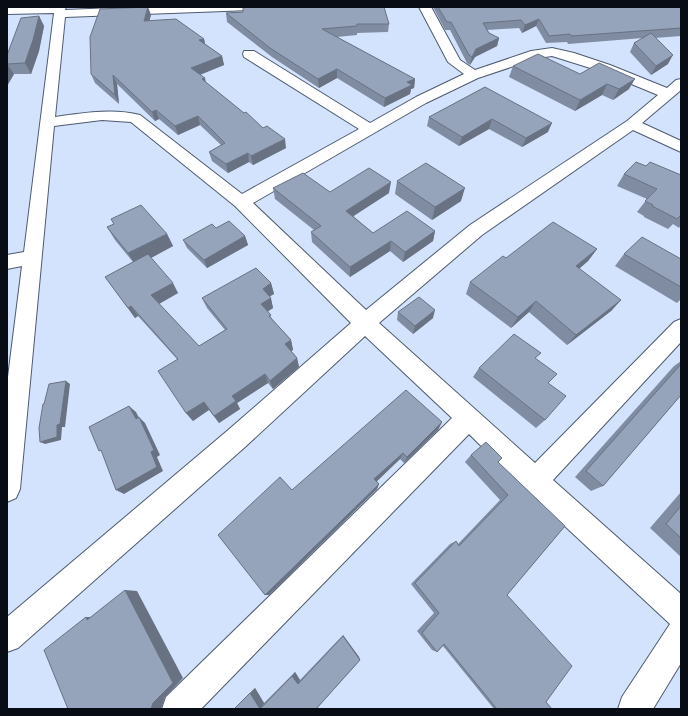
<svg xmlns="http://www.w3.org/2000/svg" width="688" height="716" font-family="Karla,sans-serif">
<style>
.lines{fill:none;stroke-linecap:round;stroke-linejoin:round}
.minor-casing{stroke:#4d5a70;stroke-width:2}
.minor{fill:#fff;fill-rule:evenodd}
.wall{fill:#808ca1}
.shaded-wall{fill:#687283}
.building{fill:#95a3bb;stroke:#687283}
</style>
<rect width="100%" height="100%" fill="#d4e3fd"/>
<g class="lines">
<g class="minor-casing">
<path id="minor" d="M66,7L65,10L139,7H257L255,9L251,10L65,17L55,117C83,113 113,108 140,115L242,194L359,129L244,57L243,54L244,51H254L370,123L416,97L464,74L448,62L419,7H431L460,60L475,70L531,51L552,48L574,53L610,65L667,88L676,80L681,79V90L642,123L681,141V152L633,130L482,235L379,323L535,463L674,322L681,319V342L553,480L681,594V663L653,709H618L622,697L670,624L526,490L469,434L201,709H162L166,697L452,418L365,336L245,447L18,648L7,652V617L227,431L351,323L235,206L131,122L102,120L54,126L20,489L16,498L7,502V385L22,266L7,269V255L24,252L54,13L7,14V8ZM552,56L600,71L658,95L627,121L470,225L366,310L253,203L426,103L478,78L538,58Z"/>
</g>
<use href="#minor" class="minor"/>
</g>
<g class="wall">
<polygon points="433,7 681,7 681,36 655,38 668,64 651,75 630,52 634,43 643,38 568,44 567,42 546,43 536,26 522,33 519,28 487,30 489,33 499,38 497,46 475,57 470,65 467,63 450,30 445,30"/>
<polygon points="243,12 389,24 388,32 357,33 357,35 337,37 415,79 414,88 411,89 410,94 384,107 337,78 319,88 272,57 227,22 226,13"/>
<polygon points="151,15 149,21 204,39 205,44 222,56 224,65 200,75 206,83 263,128 286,148 253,165 249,162 228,173 212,161 209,152 221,145 200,125 178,135 159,119 155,121 117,84 119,104 95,83 91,74"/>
<polygon points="39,16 44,26 39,51 31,74 14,74 7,86 7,55"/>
<polygon points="513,66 580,74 629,89 613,100 602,95 575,111 509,77"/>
<polygon points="485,87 548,132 522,147 489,129 459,146 427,126 429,117"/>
<polygon points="646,166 681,175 681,225 679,228 673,224 668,229 644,217 644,216 637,212 647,199 617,186 624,174"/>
<polygon points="397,181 461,201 432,220 395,194"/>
<polygon points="273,188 330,192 389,193 353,216 373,233 435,231 433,241 403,262 390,251 350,277 312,242 311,232 314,230 275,199"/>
<polygon points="111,219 167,234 173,246 151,258 178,293 159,304 199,346 225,330 207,308 202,298 271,283 274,294 270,296 273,308 268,311 272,319 291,340 293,350 291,351 297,358 299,367 273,389 268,383 237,403 240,409 219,423 209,410 193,421 186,413 177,359 138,316 135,318 105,277 133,262 115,240 107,227 114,224"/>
<polygon points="216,228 245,236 248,245 207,268 187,248 183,240"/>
<polygon points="597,249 588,261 579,269 621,300 611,311 567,345 529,312 511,328 466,294 470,282 506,258"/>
<polygon points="624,254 681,259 681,299 677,303 615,266"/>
<polygon points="398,312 433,318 413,334 397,320"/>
<polygon points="536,359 548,383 545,420 536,428 473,377 479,368"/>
<polygon points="681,361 681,395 603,486 591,491 575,477 674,366"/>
<polygon points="442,422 438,430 404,463 400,459 377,481 379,484 377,489 269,595 292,490"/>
<polygon points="471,455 498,462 565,526 507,595 546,702 552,709 494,709 443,646 437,652 432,650 417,631 434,613 411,584 450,544 456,541 458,544 500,500 465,462"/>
<polygon points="681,492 681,557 650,528"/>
<polygon points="343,635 359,657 360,660 318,707 319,709 234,709 255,688 264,703 295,672 300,680"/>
</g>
<g class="shaded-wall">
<polygon points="148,7 151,15 147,30 144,21"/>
<polygon points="39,16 44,26 39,51 31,74 25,63"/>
<polygon points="539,19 536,26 522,33 525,25"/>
<polygon points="499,38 497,46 475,57 470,65 472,57 476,49"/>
<polygon points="204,39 206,48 199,40"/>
<polygon points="673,55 668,64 651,75 656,66"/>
<polygon points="222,56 224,65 194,77 191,68"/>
<polygon points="7,64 14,74 7,86"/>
<polygon points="337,69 337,78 319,88 318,79"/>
<polygon points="113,75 117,84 119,104 115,95"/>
<polygon points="205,78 207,87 202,79"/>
<polygon points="415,79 414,88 411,89 410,94 384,107 385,98 407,82"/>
<polygon points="635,79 629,89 613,100 619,89"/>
<polygon points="607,84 602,95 575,111 580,100"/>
<polygon points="156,110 159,119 155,121 152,112"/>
<polygon points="198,116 200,125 178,135 175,126"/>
<polygon points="492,119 489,129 459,146 462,137"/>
<polygon points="552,123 548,132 522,147 526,138"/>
<polygon points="285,139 286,148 253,165 251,156"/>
<polygon points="248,153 249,162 228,173 226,164"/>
<polygon points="391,182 389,193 346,221 346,211"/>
<polygon points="465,188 461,201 432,220 435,207"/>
<polygon points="435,231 433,241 403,262 405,252"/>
<polygon points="167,234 173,246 136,266 128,253"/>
<polygon points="245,236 248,245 207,268 204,260"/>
<polygon points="391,241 390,251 350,277 350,267"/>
<polygon points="597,249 588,261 568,278 576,266"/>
<polygon points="173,283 178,293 157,305 151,295"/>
<polygon points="271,283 274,294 265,299 263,289"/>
<polygon points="271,298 273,308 264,314 261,304"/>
<polygon points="621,300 611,311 567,345 576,335"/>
<polygon points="536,301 529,312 511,328 518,317"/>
<polygon points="131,306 138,316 135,318 128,308"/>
<polygon points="435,310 433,318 413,334 415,326"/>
<polygon points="291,340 293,350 287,353 285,344"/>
<polygon points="297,358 299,367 273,389 270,381"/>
<polygon points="265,374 268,383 237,403 240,409 219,423 214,416 232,396"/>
<polygon points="66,381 70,384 65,427 62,427 61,440 45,444 40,442 57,425"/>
<polygon points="204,402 210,409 193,421 186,413"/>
<polygon points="129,406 136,412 142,424 136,419"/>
<polygon points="139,417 145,423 160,455 157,457 163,471 124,494 116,490 151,452"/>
<polygon points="442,422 438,430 404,463 407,457"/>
<polygon points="403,453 400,459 373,485 374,479"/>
<polygon points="379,484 377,489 269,595 265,595"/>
<polygon points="125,590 137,591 183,678 165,697 161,709 151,709"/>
<polygon points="86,617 100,617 87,620"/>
<polygon points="343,635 359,657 360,660 343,636"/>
<polygon points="295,672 300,680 298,684 292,676"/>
<polygon points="255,688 264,703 260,709 250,693"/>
</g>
<g class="building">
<polygon points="148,7 144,21 176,19 204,39 199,40 222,56 191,68 205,78 202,79 244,113 246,112 263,128 267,126 285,139 251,156 248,153 226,164 209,152 225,143 198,116 175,126 156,110 152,112 113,75 115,95 91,74 90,37 100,9"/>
<polygon points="243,7 384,7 389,24 357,24 357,26 322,29 415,79 407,82 412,85 385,98 337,69 318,79 270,48 226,13 243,12"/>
<polygon points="438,7 681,7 681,28 571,36 570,34 549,36 539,19 525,25 521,20 483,23 489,33 499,38 476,49 472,57 469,55 451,22 447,22"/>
<polygon points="39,16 33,40 25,63 7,64 7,65 7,55 21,18"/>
<polygon points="651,33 673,55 656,66 634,43"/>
<polygon points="538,54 580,74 599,63 635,79 619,89 607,84 580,100 513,66"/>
<polygon points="485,87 552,123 526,138 492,119 462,137 429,117"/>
<polygon points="636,162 646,166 650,162 681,175 681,215 677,219 652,206 653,205 645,201 657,189 624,174"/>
<polygon points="426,163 465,188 435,207 397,181"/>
<polygon points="369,168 391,182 346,211 373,233 407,211 435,231 405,252 391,241 350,267 311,232 321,226 273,188 303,173 330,192"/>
<polygon points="141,205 167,234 128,253 107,227 114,224 111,219"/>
<polygon points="229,221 245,236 204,260 183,240 212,224 216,228"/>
<polygon points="553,222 597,249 576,266 621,300 576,335 536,301 518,317 470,282 503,256 506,258"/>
<polygon points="642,237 681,259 681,287 624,254"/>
<polygon points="148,254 173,283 151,295 199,346 227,329 202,298 256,268 271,283 263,289 271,298 261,304 271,315 269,316 291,340 285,344 297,358 270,381 265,374 232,396 236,401 214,416 204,402 186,413 158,371 178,359 131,306 128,308 105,277"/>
<polygon points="419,297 435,310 415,326 398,312"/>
<polygon points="514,334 541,353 535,358 557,374 548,383 566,396 545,420 479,368"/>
<polygon points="681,364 681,395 603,486 586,471"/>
<polygon points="66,381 60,424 57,425 57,437 40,442 39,428 43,404 44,404 49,384"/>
<polygon points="406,390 442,422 407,457 403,453 374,479 379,484 265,595 218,535 280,477 292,490"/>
<polygon points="129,406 136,419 139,417 154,450 151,452 157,467 116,490 101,450 99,451 89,427"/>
<polygon points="486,442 502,458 498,462 565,526 507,595 572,666 546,702 552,709 497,709 444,644 437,652 422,633 439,613 415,583 456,541 459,546 508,495 471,455"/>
<polygon points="681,506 681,538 666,524"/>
<polygon points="125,590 173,683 153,703 151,709 68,709 44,650 86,617 87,620"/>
<polygon points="343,636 360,660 316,709 234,709 250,693 260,709 292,676 298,684"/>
</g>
<rect width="688" height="716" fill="none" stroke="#080c14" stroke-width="16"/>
</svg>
